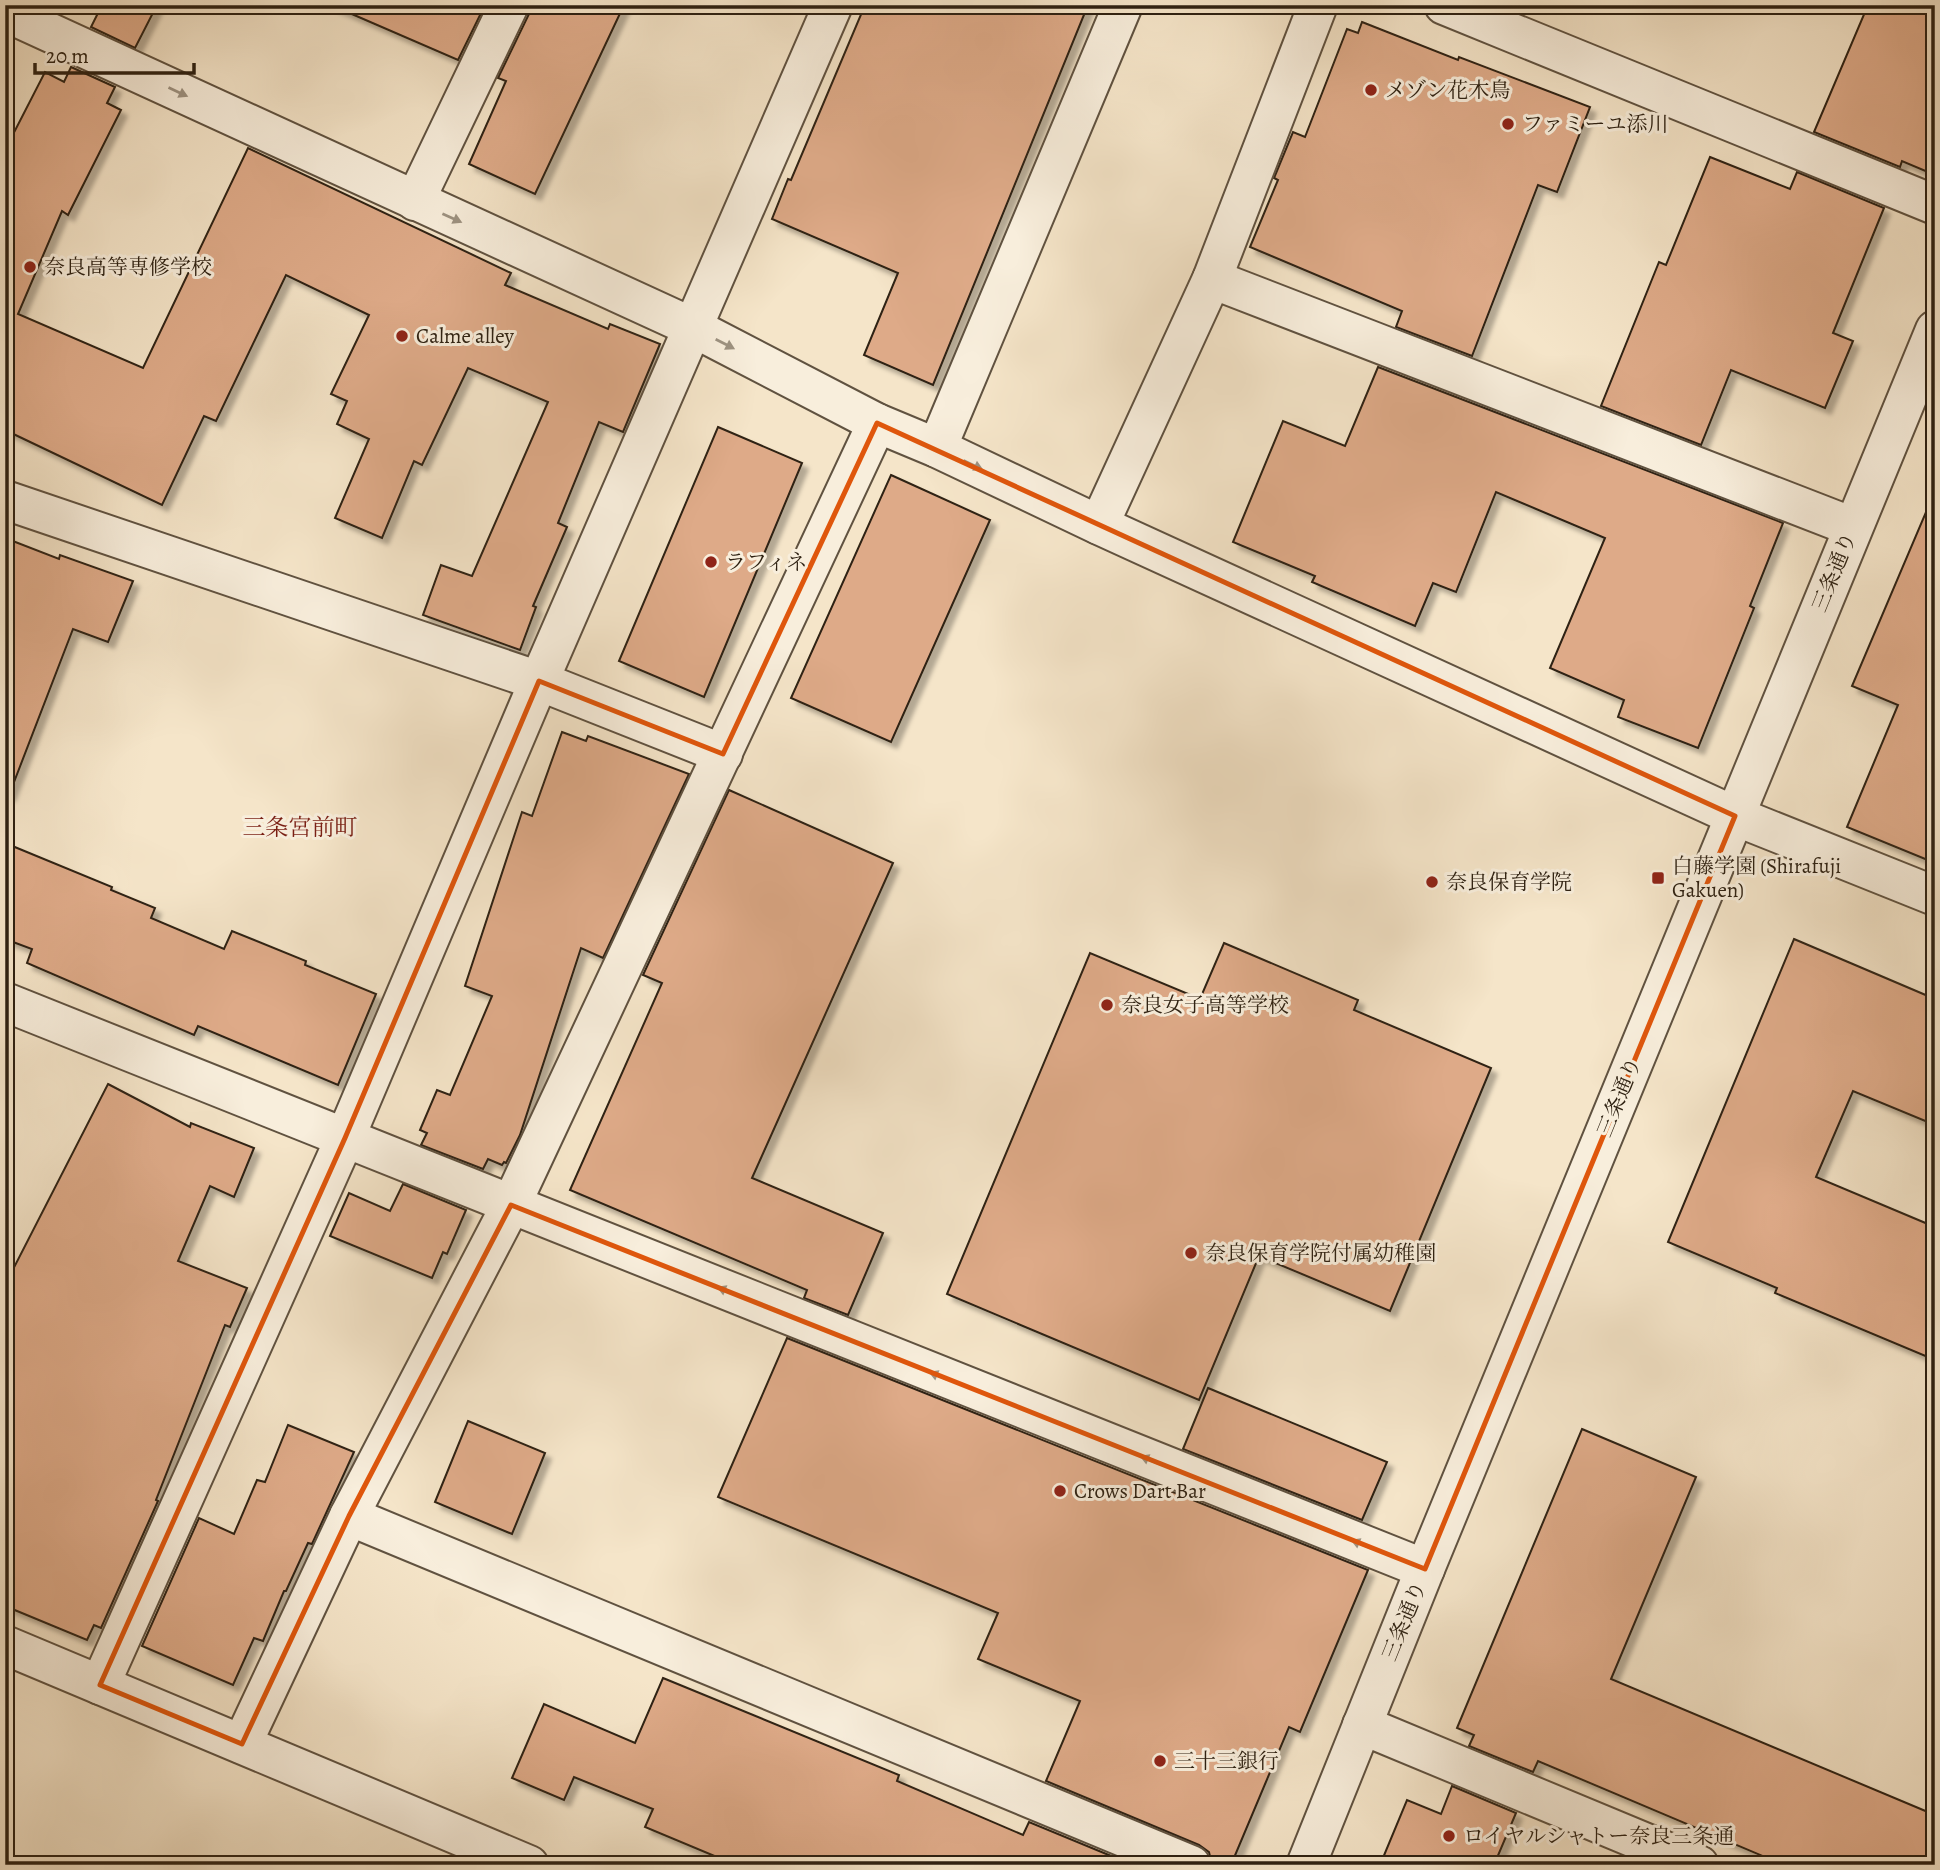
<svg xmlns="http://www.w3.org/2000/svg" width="1940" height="1870" font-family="Alegreya,'Noto Serif JP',serif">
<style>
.building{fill:#deaa88;stroke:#2e2112;stroke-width:2;filter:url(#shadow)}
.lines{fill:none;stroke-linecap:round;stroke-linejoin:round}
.minor-casing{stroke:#605240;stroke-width:42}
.minor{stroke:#f8eedc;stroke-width:38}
.oneway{fill:#9d9281}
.marked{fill:none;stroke:#df560c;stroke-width:5;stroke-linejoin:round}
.poi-dot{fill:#8f2418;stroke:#f8eedc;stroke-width:2.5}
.labels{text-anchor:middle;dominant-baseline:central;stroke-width:6;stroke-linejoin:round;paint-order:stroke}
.poi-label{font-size:21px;fill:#2e2112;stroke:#f8eedc;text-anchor:start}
.street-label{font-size:21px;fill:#2e2112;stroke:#f8eedc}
.neighbourhood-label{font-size:23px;fill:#7a1f14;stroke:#f8eedc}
</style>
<defs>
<filter id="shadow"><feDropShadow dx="6" dy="6" stdDeviation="2" flood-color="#0004"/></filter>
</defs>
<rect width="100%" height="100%" fill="#f5e5c9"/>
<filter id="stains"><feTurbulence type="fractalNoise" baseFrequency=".00286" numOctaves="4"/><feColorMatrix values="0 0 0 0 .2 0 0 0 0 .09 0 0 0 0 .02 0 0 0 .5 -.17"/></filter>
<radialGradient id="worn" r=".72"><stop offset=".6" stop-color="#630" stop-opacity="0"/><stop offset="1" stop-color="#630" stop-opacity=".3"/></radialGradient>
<g class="building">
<polygon points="102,5 157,5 135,48 91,27"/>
<polygon points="331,5 485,5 458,60"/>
<polygon points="531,5 624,5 535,194 469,164 506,81 498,78 529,14"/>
<polygon points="865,5 1088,5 933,385 864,355 898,273 772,219 788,179 791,180"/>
<polygon points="1868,5 1935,5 1935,175 1902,161 1900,167 1814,132"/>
<polygon points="1362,22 1458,60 1459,57 1590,107 1557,192 1538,185 1472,356 1396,327 1402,311 1250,247 1278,180 1274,178 1293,132 1305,137 1347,29 1358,33"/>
<polygon points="71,67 115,87 107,103 121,110 68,215 62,211 18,314 143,368 248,148 511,273 505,285 608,329 610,324 660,344 623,432 599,422 558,523 567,527 533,606 536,607 520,650 423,615 441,565 472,576 548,402 468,368 422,465 414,461 382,538 335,518 369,439 337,424 347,401 331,394 369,315 286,275 216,421 204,416 162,505 5,430 5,150 45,72 64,82"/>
<polygon points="1710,157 1790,189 1797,172 1884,208 1833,333 1853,341 1825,408 1731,370 1701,445 1601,406 1659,262 1666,265"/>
<polygon points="1378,367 1783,523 1750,606 1754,608 1698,748 1618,717 1624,700 1550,668 1605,538 1496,492 1456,592 1433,583 1415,626 1312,582 1315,576 1233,542 1283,421 1345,446"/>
<polygon points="718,427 802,463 704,697 619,661"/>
<polygon points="891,475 990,520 891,742 791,698"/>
<polygon points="1935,491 1935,863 1847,827 1898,705 1852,686"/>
<polygon points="5,538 59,559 60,555 133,581 108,642 73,629 9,795 5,795"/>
<polygon points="562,732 586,741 588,736 689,774 603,958 581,948 520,1135 506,1163 504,1162 502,1165 488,1159 483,1169 421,1145 427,1133 420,1130 437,1090 450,1095 492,996 465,986 522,812 532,816"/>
<polygon points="729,790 893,863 752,1178 883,1233 848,1315 804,1298 807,1290 570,1190 662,983 643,975"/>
<polygon points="5,843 112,887 111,890 155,908 151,918 224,949 232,931 306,961 305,965 376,994 338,1085 198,1026 194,1035 27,963 32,949 5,939"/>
<polygon points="1794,939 1935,999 1935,1125 1853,1091 1816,1177 1935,1227 1935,1360 1775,1293 1777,1288 1668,1242"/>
<polygon points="1224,943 1358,1000 1354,1010 1491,1068 1390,1311 1259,1256 1199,1400 947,1294 1090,953 1200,999"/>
<polygon points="108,1084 190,1127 191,1123 254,1148 234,1197 210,1186 178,1261 247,1288 230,1327 225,1325 156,1500 158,1501 101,1628 94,1625 87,1640 5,1606 5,1285"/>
<polygon points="403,1184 466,1210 447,1254 443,1252 432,1278 330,1236 349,1193 390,1211"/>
<polygon points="787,1338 1368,1570 1300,1732 1289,1727 1231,1865 1212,1865 1209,1852 1199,1845 1046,1781 1080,1701 978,1659 998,1613 718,1497"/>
<polygon points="1208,1388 1387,1462 1362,1520 1183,1449"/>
<polygon points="468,1421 545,1453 512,1534 435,1502"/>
<polygon points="288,1425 354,1452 312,1544 308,1543 286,1591 284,1591 263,1641 254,1638 233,1685 142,1646 199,1518 234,1534 257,1480 265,1482"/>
<polygon points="1582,1429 1696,1477 1611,1679 1935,1815 1935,1865 1784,1865 1538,1761 1533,1772 1469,1746 1474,1735 1457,1728"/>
<polygon points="663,1678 899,1775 897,1781 1023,1835 1029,1822 1133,1865 736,1865 645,1827 653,1809 574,1777 564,1800 512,1778 544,1704 635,1743"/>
<polygon points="1452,1786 1516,1813 1494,1865 1380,1865 1407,1800 1441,1814"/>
</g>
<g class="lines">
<g class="minor-casing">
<g id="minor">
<polyline points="1444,5 1935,205"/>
<polyline points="5,12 692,327 877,423 937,448 1099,525 1735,816 1935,896"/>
<polyline points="415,201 509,5"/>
<polyline points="1212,279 1853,527"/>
<polyline points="937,448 1123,5"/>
<polyline points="5,500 539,681 723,754"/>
<polyline points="1099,525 1212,279 1318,5"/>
<polyline points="5,1002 1425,1569"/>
<polyline points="349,1516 1191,1865"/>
<polyline points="5,1645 529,1865"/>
<polyline points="100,1685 345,1138 539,681 833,5"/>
<polyline points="1362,1725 1699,1865"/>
<polyline points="242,1744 349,1516 511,1205 877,423"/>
<polyline points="1306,1865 1425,1569 1935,330"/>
</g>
</g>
<use href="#minor" class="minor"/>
</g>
<defs><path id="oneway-solid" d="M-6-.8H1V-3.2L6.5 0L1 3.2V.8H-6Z" transform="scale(1.75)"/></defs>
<g class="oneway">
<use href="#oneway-solid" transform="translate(178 92) rotate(25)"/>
<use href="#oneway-solid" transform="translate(452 218) rotate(24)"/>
<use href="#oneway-solid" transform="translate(725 344) rotate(27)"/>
<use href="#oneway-solid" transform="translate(973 465) rotate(25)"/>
<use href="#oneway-solid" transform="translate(727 1291) rotate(-158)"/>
<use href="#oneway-solid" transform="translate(939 1376) rotate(-158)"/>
<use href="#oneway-solid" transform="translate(1150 1460) rotate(-158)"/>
<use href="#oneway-solid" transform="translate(1361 1544) rotate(-158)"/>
</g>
<path class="marked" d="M877,423L1735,816L1425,1569L511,1205L349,1516L242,1744L100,1685L345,1138L539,681L723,754Z"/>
<g class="poi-dot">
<circle cx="1371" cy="90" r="7"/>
<circle cx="1508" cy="124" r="7"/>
<circle cx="30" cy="267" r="7"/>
<circle cx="402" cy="336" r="7"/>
<circle cx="711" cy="562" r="7"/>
<rect x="1651" y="871" width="14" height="14" rx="3.5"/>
<circle cx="1432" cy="882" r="7"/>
<circle cx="1107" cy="1005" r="7"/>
<circle cx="1191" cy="1253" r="7"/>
<circle cx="1060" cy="1491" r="7"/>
<circle cx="1160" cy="1761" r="7"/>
<circle cx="1449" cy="1836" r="7"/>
</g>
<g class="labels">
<g class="poi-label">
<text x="1385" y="90">メゾン花木鳥</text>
<text x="1522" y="124">ファミーユ添川</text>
<text x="44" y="267">奈良高等専修学校</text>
<text x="416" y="336">Calme alley</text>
<text x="725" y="562">ラフィネ</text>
<text x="1672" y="866">白藤学園 (Shirafuji<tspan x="1672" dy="24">Gakuen)</tspan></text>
<text x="1446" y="882">奈良保育学院</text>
<text x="1121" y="1005">奈良女子高等学校</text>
<text x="1205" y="1253">奈良保育学院付属幼稚園</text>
<text x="1074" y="1491">Crows Dart Bar</text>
<text x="1174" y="1761">三十三銀行</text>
<text x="1463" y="1836">ロイヤルシャトー奈良三条通</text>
</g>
<g class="street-label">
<text transform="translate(1834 572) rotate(-68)">三条通り</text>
<text transform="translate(1619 1097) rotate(-68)">三条通り</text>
<text transform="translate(1404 1621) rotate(-68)">三条通り</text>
</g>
<g class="neighbourhood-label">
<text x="300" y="827">三条宮前町</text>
</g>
</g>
<rect width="1940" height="1870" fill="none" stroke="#f5e5c9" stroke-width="28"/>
<rect x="7" y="7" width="1926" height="1856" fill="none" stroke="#2e2112" stroke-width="3.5"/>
<rect x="14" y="14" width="1912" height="1842" fill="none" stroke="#2e2112" stroke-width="2"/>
<path d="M35 63v10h159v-10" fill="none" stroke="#2e2112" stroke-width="3.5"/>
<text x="46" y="63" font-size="21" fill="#2e2112" stroke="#f8eedc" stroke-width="5" paint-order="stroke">20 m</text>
<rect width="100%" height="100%" filter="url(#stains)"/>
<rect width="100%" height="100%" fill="url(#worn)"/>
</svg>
